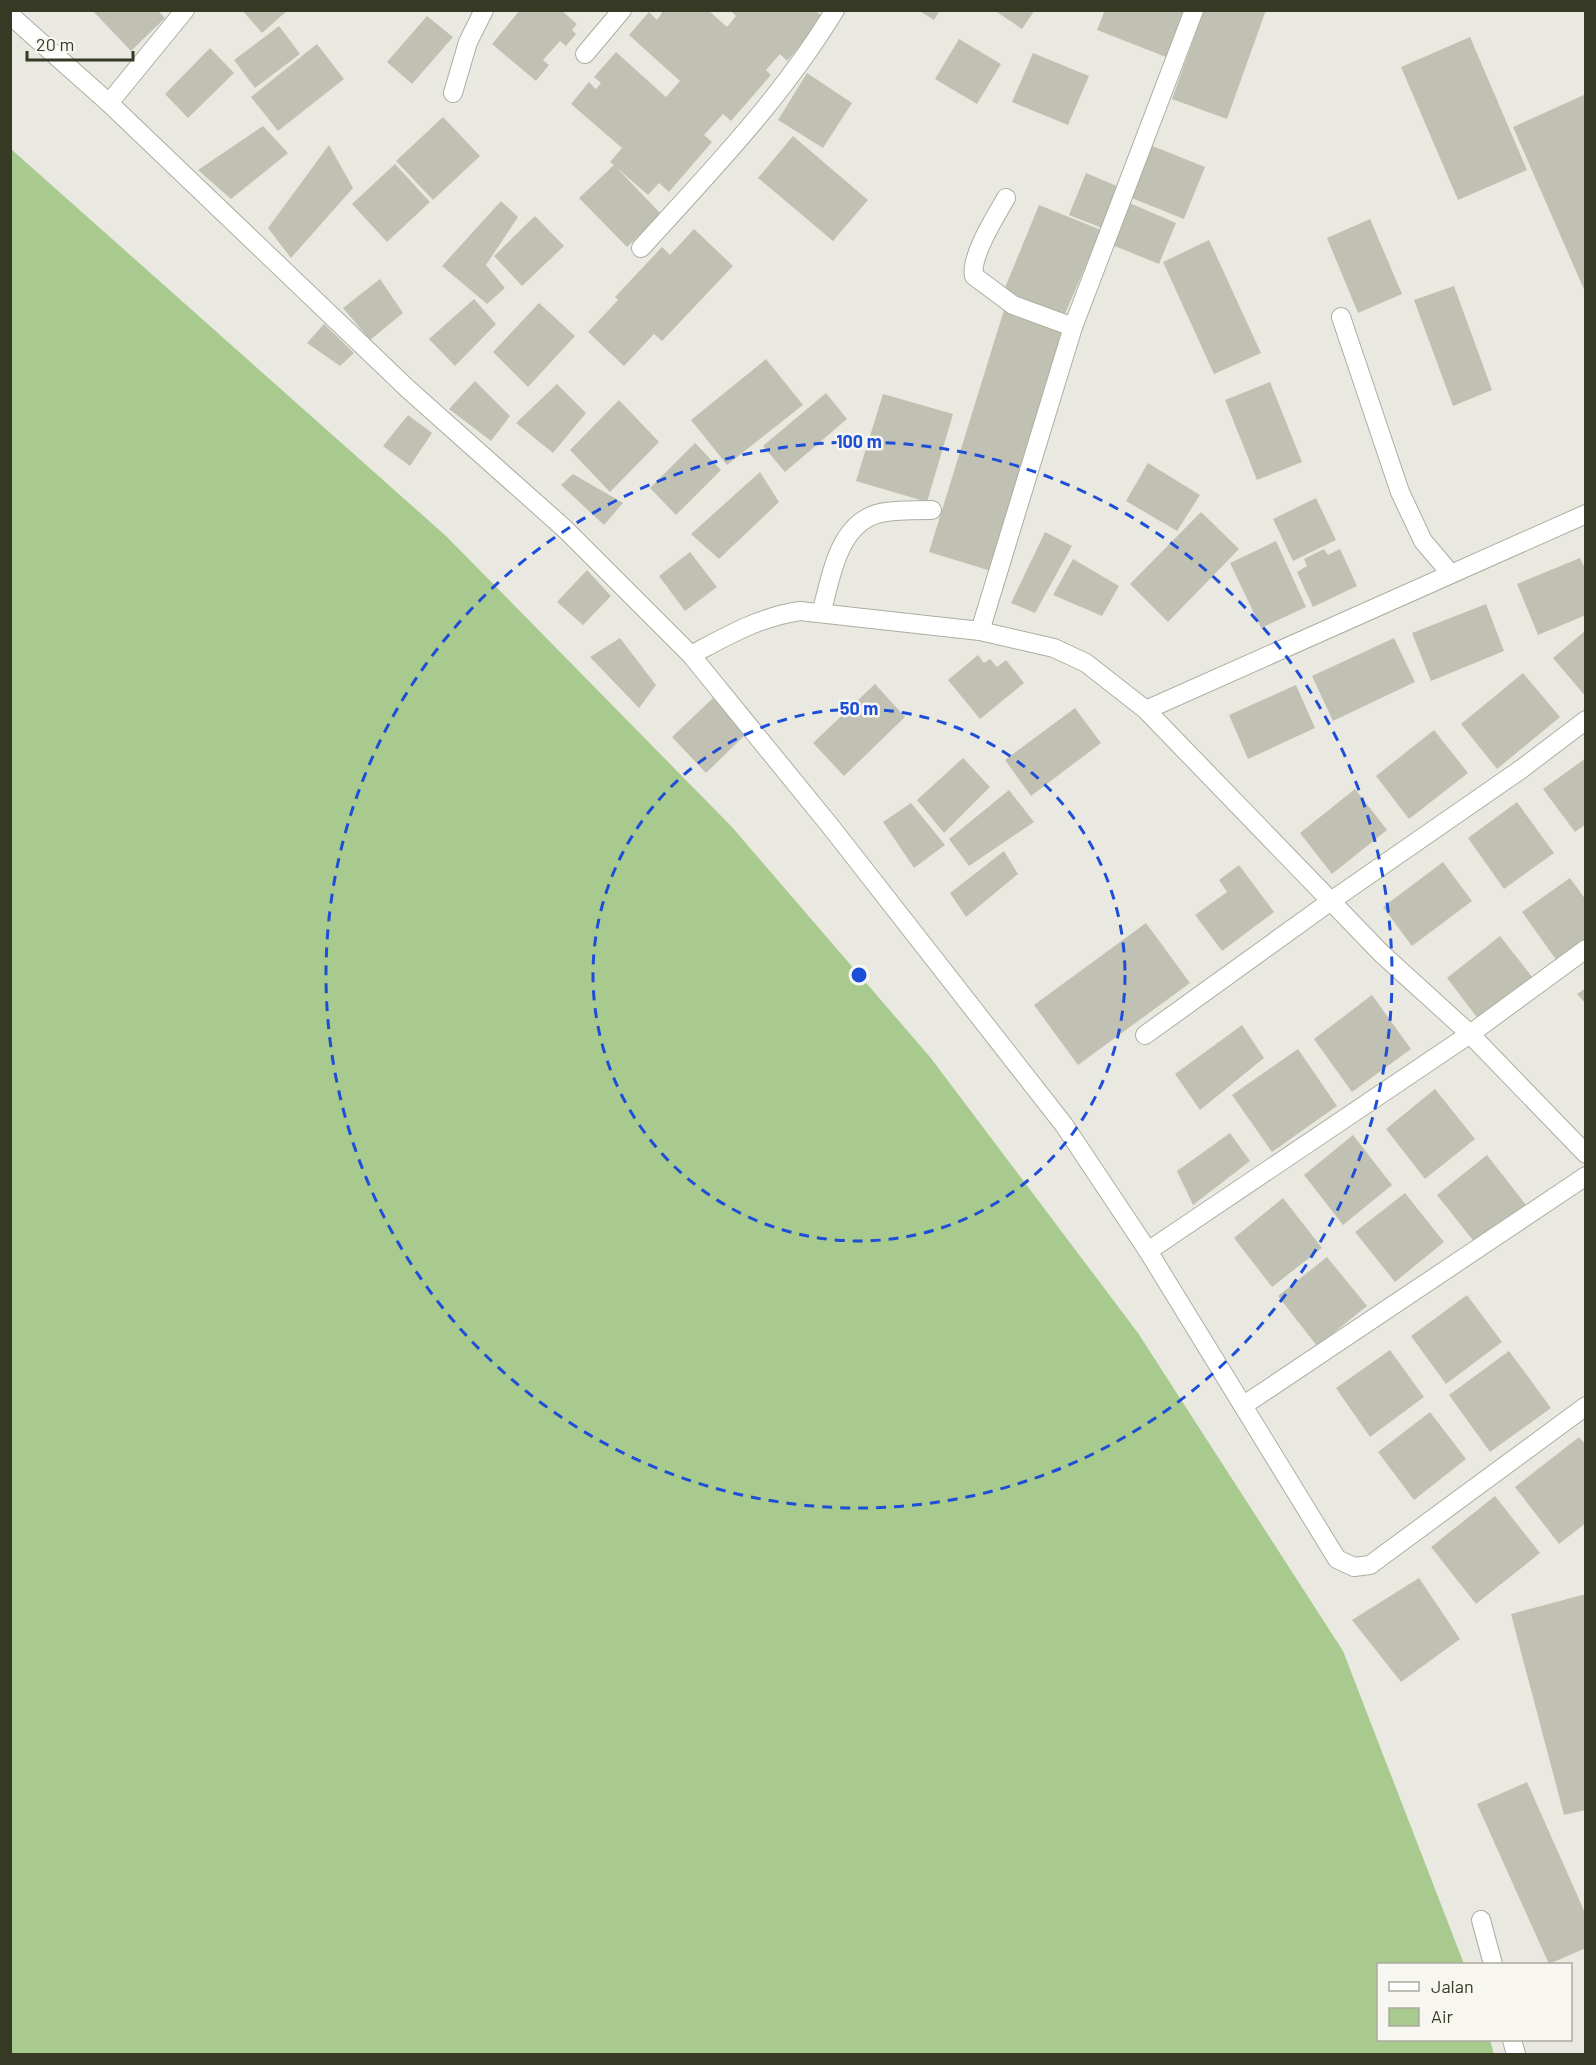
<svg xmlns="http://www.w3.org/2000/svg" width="1596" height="2065" font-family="Barlow,sans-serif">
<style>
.water{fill:#a8ca8e}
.building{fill:#c1c1b3}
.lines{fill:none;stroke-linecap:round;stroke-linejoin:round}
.minor-casing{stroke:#adada0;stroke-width:20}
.minor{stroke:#fff;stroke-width:18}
.ring{fill:none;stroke:#1d4ed8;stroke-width:3;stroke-dasharray:10 8}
.centre{fill:#1d4ed8;stroke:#f7f6f1;stroke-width:3}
.ring-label{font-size:18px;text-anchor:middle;font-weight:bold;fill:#1d4ed8;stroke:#f7f6f1;stroke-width:5;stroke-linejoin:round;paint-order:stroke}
</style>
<rect width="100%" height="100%" fill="#eae9e1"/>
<polygon class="water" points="11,149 446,536 731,826 930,1057 1138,1333 1343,1651 1464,1964 1378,1964 1378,2040 1490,2040 1494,2054 11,2054"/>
<g class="building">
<polygon points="92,10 157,10 165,18 131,51"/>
<polygon points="242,10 288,10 262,33"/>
<polygon points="520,10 561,10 577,24 572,30 576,34 566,46 560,41 543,60 549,65 536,81 492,44"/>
<polygon points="659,10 708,10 727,27 736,16 730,10 815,10 824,18 787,61 780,54 766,70 771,75 731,121 723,114 704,135 712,142 669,192 659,183 648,195 617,168 661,214 627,247 579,198 614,165 610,162 622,148 571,104 589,82 596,89 601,83 594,77 616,52 666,97 680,81 629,35 649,12 657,20 662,13"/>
<polygon points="918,10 940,10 934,20"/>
<polygon points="994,10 1035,10 1022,29"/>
<polygon points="1105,10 1184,10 1166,57 1097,30"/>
<polygon points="1204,10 1266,10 1227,119 1172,99"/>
<polygon points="427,16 453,37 412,84 387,62"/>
<polygon points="279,26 300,54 255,88 234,60"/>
<polygon points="1470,37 1527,170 1458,200 1401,67"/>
<polygon points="959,39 1001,64 977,104 935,79"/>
<polygon points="317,44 344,79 278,131 251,97"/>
<polygon points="210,48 234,73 188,118 165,94"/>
<polygon points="1033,53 1089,76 1068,125 1012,102"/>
<polygon points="807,73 852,103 823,148 778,120"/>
<polygon points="1586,94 1586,294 1513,127"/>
<polygon points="443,117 480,156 433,200 396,161"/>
<polygon points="263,126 288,153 231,199 198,170"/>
<polygon points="793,136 868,200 833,241 758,178"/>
<polygon points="329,145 353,188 291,258 268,228"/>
<polygon points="1150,145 1205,167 1184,219 1129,197"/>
<polygon points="395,164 430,202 387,242 352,204"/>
<polygon points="1086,173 1124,189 1107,230 1069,215"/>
<polygon points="501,201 518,217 486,265 505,288 487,304 442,266"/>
<polygon points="1125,201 1176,223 1159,264 1107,243"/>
<polygon points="1039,205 1101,230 1065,314 1002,295"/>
<polygon points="535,216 564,246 522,286 494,256"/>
<polygon points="1370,219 1402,294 1358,313 1327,238"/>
<polygon points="694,229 733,266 662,341 654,334 624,366 588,332 618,300 615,297 662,247 670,255"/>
<polygon points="1209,240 1261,353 1214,374 1163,262"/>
<polygon points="380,279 403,313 370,340 343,308"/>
<polygon points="1454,286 1492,390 1453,406 1414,300"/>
<polygon points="474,299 496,324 455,366 429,339"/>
<polygon points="539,303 575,336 528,387 493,352"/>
<polygon points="1004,310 1067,330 991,571 929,552"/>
<polygon points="324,324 354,353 340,366 307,343"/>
<polygon points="766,359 803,405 727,465 691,420"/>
<polygon points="475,381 510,416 491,441 449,409"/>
<polygon points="1270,382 1302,462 1257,480 1225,400"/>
<polygon points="557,384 586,413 553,453 516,423"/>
<polygon points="826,393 847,419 785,472 763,446"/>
<polygon points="883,394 953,414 927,502 856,481"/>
<polygon points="619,400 659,442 610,492 570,450"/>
<polygon points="408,415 432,433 410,466 383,446"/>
<polygon points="695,443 721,470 676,515 650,488"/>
<polygon points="1148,463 1200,495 1177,531 1126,501"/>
<polygon points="760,472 779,502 719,559 691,534"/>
<polygon points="573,474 623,503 604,525 561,485"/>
<polygon points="1316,498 1336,540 1293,561 1273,519"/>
<polygon points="1201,512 1239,549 1168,622 1130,584"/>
<polygon points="1045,532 1072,546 1035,613 1011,603"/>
<polygon points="1276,541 1306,607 1261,628 1230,563"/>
<polygon points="1324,549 1328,555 1340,549 1357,586 1313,607 1297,572 1307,566 1304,559"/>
<polygon points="690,552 717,587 685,611 659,576"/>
<polygon points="1580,558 1586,570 1586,615 1538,635 1517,584"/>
<polygon points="1073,559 1119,586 1102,616 1053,595"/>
<polygon points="587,570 611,596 583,625 557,602"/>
<polygon points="1486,604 1504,651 1431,681 1412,633"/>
<polygon points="1586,630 1586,697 1553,658"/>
<polygon points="620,638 656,685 639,708 590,657"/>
<polygon points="1394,638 1415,682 1333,721 1312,676"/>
<polygon points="978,655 984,663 990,659 997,667 1006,660 1024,683 980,719 948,680"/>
<polygon points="1523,673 1560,717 1497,769 1461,724"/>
<polygon points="875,684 905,717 844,776 813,743"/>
<polygon points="1296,685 1315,728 1248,759 1229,715"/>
<polygon points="713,698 747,733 706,773 672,737"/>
<polygon points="1075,708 1101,743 1031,796 1005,760"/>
<polygon points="1434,730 1468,773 1409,819 1376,776"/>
<polygon points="963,758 990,787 944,833 917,800"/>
<polygon points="1586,758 1586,824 1575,832 1543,789"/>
<polygon points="1355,789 1387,830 1332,874 1300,833"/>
<polygon points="1009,790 1034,822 969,866 949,839"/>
<polygon points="1517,802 1554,853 1504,889 1468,838"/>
<polygon points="911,803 945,845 914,868 883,822"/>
<polygon points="1004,851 1018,874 966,917 950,893"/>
<polygon points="1443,862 1472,901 1412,946 1383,907"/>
<polygon points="1239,865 1274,912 1222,951 1195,915 1227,892 1219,880"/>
<polygon points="1570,878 1586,900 1586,941 1557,961 1522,912"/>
<polygon points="1146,923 1190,983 1078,1065 1034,1005"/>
<polygon points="1500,936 1533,978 1479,1020 1447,978"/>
<polygon points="1586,988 1586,1004 1577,994"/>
<polygon points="1372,995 1411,1049 1352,1092 1314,1039"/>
<polygon points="1242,1025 1264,1058 1200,1110 1175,1074"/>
<polygon points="1298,1049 1337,1106 1272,1152 1232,1095"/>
<polygon points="1435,1089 1475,1139 1425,1179 1386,1129"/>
<polygon points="1230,1133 1250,1161 1193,1205 1177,1171"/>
<polygon points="1353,1135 1392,1185 1343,1225 1304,1175"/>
<polygon points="1487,1155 1526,1205 1476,1244 1437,1195"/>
<polygon points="1405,1193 1444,1242 1395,1282 1355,1232"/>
<polygon points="1283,1198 1322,1248 1272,1287 1234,1238"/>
<polygon points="1327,1257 1367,1306 1317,1346 1278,1296"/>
<polygon points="1467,1295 1502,1342 1446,1384 1411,1336"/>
<polygon points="1390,1350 1424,1397 1370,1437 1336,1388"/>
<polygon points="1509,1351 1551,1408 1490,1452 1449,1395"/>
<polygon points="1430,1412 1466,1459 1414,1500 1378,1452"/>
<polygon points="1579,1437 1586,1445 1586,1523 1559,1544 1515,1487"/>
<polygon points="1495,1496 1540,1553 1476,1604 1431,1547"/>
<polygon points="1419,1578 1460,1639 1401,1682 1352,1620"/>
<polygon points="1586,1594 1586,1810 1564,1815 1511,1614"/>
<polygon points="1527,1782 1586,1915 1586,1948 1549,1964 1477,1804"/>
</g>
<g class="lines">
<g class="minor-casing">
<g id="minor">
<polyline points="185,10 109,103 409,390 565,529 691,655 831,827 1064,1125 1148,1251 1337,1559 1354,1567 1370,1565 1586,1406"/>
<polyline points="10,15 109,103"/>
<polyline points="585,54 622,10"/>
<polyline points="453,93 468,42 484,10"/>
<path d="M1006,198C996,216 970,256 974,276L1013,305L1073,327"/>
<path d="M641,248C710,172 781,99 835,10"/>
<polyline points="1341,317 1400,492 1423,541 1451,574"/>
<path d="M821,613C832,576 838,518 886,512C901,510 917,510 932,510"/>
<polyline points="980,631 1073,327 1194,10"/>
<path d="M691,655C727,636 759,617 800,611L980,631L1054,648L1086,663L1146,710L1382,954L1470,1034L1586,1154"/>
<polyline points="1146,710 1586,514"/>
<polyline points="1145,1035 1331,901 1520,770 1586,720"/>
<polyline points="1148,1251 1470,1034 1586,949"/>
<polyline points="1244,1405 1586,1176"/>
<polyline points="1481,1920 1493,1964"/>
<polyline points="1512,2040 1516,2054"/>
</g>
</g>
<use href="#minor" class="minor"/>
</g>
<g class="ring">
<circle cx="859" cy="975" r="266"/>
<circle cx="859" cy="975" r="533"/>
</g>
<circle cx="859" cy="975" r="9" class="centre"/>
<g class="ring-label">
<text x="859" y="448">100 m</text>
<text x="859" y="715">50 m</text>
</g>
<rect width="1596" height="2065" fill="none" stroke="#363923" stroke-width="24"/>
<rect x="1377" y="1963" width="195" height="78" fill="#f7f6f1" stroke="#aaaa9f" stroke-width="1.5"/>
<rect x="1389" y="1982" width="30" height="9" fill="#ffffff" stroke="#aaaa9f" stroke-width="1.5"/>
<text x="1431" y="1993" font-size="18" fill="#363923">Jalan</text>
<rect x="1389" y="2008" width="30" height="18" fill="#a8ca8e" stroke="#aaaa9f" stroke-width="1.5"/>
<text x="1431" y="2023" font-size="18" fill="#363923">Air</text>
<path d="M27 51v9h106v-9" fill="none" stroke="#363923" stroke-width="3"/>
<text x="36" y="51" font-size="18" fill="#363923" stroke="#f7f6f1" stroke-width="4.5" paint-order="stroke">20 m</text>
</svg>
